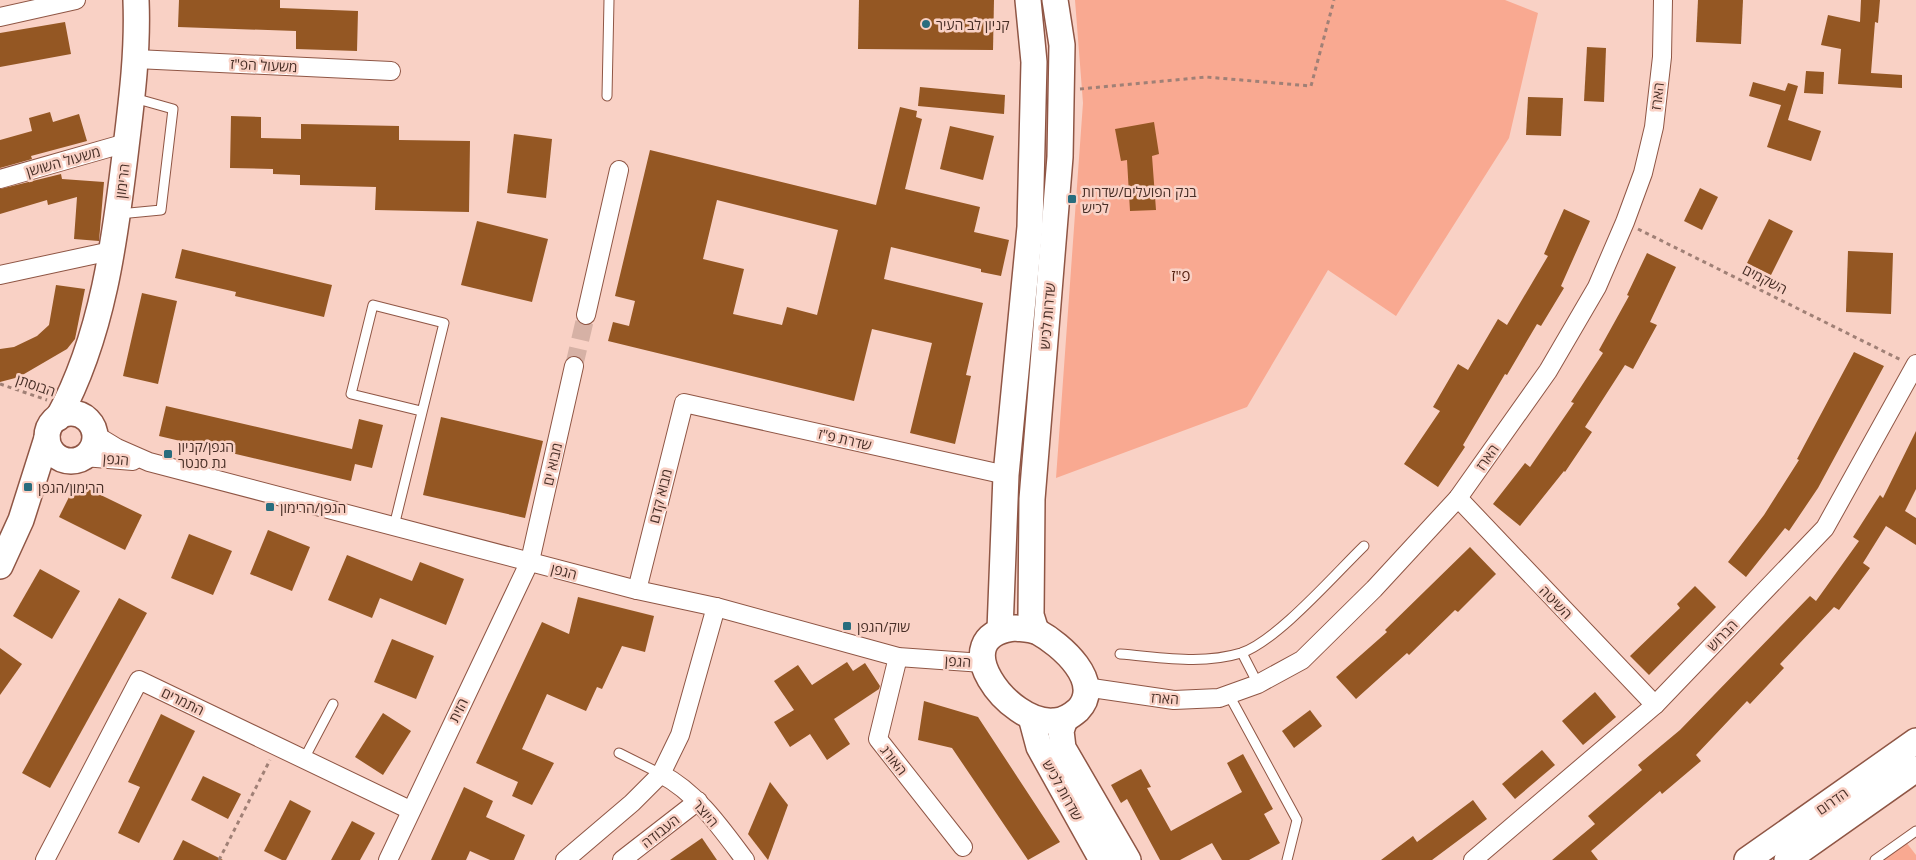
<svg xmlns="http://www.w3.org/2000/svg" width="1916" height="860" font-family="'Open Sans',Heebo,sans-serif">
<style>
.green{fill:#f9a991}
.building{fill:#945723;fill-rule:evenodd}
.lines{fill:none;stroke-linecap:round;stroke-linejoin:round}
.street-tunnel{stroke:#d6b1a5;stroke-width:18;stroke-dasharray:18 9;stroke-linecap:butt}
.lane-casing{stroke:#8f5645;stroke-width:11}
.street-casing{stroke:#8f5645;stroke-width:20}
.secondary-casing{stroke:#8f5645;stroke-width:28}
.path{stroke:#a08076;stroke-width:3;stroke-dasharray:4 4;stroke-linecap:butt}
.lane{stroke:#fff;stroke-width:9}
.street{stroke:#fff;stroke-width:18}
.secondary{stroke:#fff;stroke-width:25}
.poi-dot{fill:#296d7e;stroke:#f9d1c5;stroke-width:2}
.labels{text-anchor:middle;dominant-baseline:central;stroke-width:5;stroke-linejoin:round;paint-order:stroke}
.poi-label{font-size:14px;fill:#482f27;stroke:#f9d1c5;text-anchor:start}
.street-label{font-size:14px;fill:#482f27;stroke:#f9d1c5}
.neighbourhood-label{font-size:15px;fill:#552212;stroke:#f9d1c5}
</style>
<rect width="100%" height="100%" fill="#f9d1c5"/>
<g class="green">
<polygon points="1075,0 1505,0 1538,13 1509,138 1396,316 1328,270 1247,407 1056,478 1083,103"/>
<polygon points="1906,842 1916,855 1916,860 1878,860"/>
</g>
<g class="building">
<polygon points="179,0 280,0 280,8 358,11 357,51 296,49 296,31 178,27"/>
<polygon points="859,0 994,0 993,50 858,49"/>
<polygon points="1698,0 1743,0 1741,44 1696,42"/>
<polygon points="1861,0 1880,0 1878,23 1875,22 1871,73 1902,75 1902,88 1838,84 1841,49 1821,45 1828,15 1860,22"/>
<polygon points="65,22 71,54 0,67 0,33"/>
<polygon points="1587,47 1606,48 1604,102 1584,101"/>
<polygon points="1806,71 1824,72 1823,94 1804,93"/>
<polygon points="1753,82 1785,91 1788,83 1798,86 1788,120 1821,131 1811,161 1767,147 1781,105 1749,96"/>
<polygon points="920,87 1005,95 1004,114 918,106"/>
<polygon points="1528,97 1563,98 1561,136 1526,135"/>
<path d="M900,107L917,111L916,117L922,119L905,189L980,207L974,232L1009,240L1001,276L981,272V269L891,247L884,279L983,303L966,375L971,376L955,444L910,433L932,343L872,329L854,401L608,341L613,322L629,326L635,301L615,296L650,150L876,205ZM717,200L838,230L817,315L787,307L782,325L733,314L744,269L703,259Z"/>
<polygon points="50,112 53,122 79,114 87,141 31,156 32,159 0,168 0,140 32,131 29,118"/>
<polygon points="231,116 261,117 261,138 301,139 301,124 399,126 399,140 470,141 469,212 375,210 376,187 300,185 300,175 273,174 273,169 230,168"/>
<polygon points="1154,122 1159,154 1152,156 1156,210 1130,211 1127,160 1121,161 1115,129"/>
<polygon points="950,126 994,136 983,180 940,169"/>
<polygon points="514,134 552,139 546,198 507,193"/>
<polygon points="61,174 62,179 104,182 99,241 74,239 77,197 48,205 47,200 0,214 0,189"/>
<polygon points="1700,188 1718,197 1702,230 1684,221"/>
<polygon points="1564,209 1590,221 1561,286 1564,288 1541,326 1537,324 1507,375 1505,374 1463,445 1465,447 1438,487 1404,464 1440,411 1433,407 1458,364 1468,370 1498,319 1507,325 1548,256 1544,254"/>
<polygon points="1769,219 1793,231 1771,275 1747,263"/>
<polygon points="477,221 548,239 532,302 461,285"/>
<polygon points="182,249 332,285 324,317 235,296 236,292 175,278"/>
<polygon points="1848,251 1893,253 1891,314 1846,312"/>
<polygon points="1647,253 1676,267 1650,322 1657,325 1633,369 1625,365 1585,427 1592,432 1565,472 1564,471 1520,526 1493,504 1525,463 1530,467 1574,403 1571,402 1603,353 1599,350 1629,296 1627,295"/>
<polygon points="56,285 85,289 75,339 67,349 19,377 0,382 0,349 14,347 37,336 49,325"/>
<polygon points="142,293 177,301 158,384 123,376"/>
<polygon points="1854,352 1884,366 1818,488 1789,531 1785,528 1746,577 1728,562 1764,515 1799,460 1797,459"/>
<polygon points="166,406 352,449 359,419 383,425 372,468 355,464 351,481 159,436"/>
<polygon points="441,417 543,441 525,518 423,495"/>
<polygon points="1916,431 1916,489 1905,511 1916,518 1916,545 1886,526 1863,563 1870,568 1839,610 1834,607 1780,664 1784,668 1750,704 1747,701 1696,755 1701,761 1662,794 1660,791 1591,851 1598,860 1552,860 1595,824 1588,816 1642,770 1638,765 1680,730 1810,596 1816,601 1859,541 1853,537 1880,495 1883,498"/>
<polygon points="76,483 142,515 125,550 59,517"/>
<polygon points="268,530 310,547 292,591 250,574"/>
<polygon points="189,534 232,551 213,595 171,578"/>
<polygon points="1470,547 1496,574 1458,612 1455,610 1409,655 1407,653 1356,699 1336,677 1387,632 1385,630"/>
<polygon points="347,555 412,581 420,562 464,579 446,625 380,598 372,618 328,600"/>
<polygon points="40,569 80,591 52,639 13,616"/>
<polygon points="1695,586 1716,607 1649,675 1630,656 1680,608 1677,604"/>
<polygon points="578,597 654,616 645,652 622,646 602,689 597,687 586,711 547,694 522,749 554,763 532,805 512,796 518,782 476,763 542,622 569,634"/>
<polygon points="119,598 147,613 50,788 22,773"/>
<polygon points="392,639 434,656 416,699 374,682"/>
<polygon points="0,648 22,664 0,695"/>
<polygon points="847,662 853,671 865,663 880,686 879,689 834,719 850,744 827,760 810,734 790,747 774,722 794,710 774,681 798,665 812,685"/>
<polygon points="1595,692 1616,717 1583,745 1562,721"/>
<polygon points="924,701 978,717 1060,842 1028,860 952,748 918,740"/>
<polygon points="1310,710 1322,726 1294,748 1282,731"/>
<polygon points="383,713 411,731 383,775 355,757"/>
<polygon points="161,714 195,731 139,843 118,833 140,787 128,782"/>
<polygon points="1542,750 1555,765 1515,799 1502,784"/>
<polygon points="1243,754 1273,809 1264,814 1280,843 1249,860 1222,860 1212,843 1180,860 1160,860 1127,799 1121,803 1111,785 1141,769 1151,787 1147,788 1171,831 1242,792 1227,763"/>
<polygon points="203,776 241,794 228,819 191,800"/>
<polygon points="770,782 788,805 768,860 748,834"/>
<polygon points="464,787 493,801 486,817 525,835 514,860 490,860 470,851 466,860 431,860"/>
<polygon points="290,800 311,811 286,860 282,860 264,851"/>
<polygon points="1473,800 1487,819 1432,860 1381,860 1413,836 1417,842"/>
<polygon points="352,821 375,833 360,860 331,860"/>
<polygon points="702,838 717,860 670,860"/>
<polygon points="183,840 223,860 173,860"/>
</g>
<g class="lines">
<polyline class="street-tunnel" points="574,366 586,315"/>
<g class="lane-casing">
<g id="lane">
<polyline points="607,96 609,0"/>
<polyline points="119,214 161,210 173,109 134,98"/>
<polyline points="394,526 444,323 373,305 351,394 421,411"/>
<polyline points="1242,653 1258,684"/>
<path d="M1120,654C1160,657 1202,665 1241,653C1277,641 1335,574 1364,546"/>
<polyline points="1229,695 1297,820 1287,860"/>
<polyline points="619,753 661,774"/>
<polyline points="304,759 333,704"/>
<polyline points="1875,860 1916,831"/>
</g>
</g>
<g class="street-casing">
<g id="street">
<polyline points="0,17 76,0"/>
<polyline points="136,59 391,71"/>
<polyline points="0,179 126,143"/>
<polyline points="0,275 111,251"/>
<polyline points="586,315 619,170"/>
<polyline points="94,434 117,448 149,462 637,590 716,607 898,657 983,663"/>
<polyline points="84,457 133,461"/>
<polyline points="1458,498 1655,705"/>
<polyline points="637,590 684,403 1006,475"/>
<polyline points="898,657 878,739 963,847"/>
<polyline points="1085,687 1174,700 1219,698 1258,684 1302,660 1374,589 1458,498 1548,371 1597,287 1625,222 1643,173 1654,127 1662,57 1663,0"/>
<path d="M661,774C697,793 721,828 745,860"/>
<polyline points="45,860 139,680 410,810"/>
<polyline points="388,860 530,561 574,366"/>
<polyline points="565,860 632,803 661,774 680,735 716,607"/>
<polyline points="622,860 698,801"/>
<polyline points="1473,860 1655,705 1825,528 1916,364"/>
</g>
</g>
<g class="secondary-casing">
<g id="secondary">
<circle cx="71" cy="437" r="24"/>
<path d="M58,418C103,336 115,240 126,147C132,98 138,50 136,0"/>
<polyline points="0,566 21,520 47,438"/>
<path d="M1015,628C1023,629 1031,629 1038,632C1060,644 1105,682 1078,710C1071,716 1064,721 1054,721C1008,725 942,636 1015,628Z"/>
<polyline points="1000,630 1006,475 1030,227 1034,62 1028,0"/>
<polyline points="1036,631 1031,615 1032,499 1060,157 1062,45 1055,0"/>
<polyline points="1031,717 1039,747 1102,860"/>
<polyline points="1065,719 1061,731 1063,748 1128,860"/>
<polyline points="1747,860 1916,741"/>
<polyline points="1787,860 1916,769"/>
</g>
</g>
<g class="path">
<polyline points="1080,89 1206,77 1311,86 1334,0"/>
<polyline points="1638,229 1901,360"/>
<polyline points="0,384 47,400"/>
<polyline points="219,860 270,760"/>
</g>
<use href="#lane" class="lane"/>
<use href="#street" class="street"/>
<use href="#secondary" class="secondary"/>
</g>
<g class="poi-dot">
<circle cx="926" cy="24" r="5"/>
<rect x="1067" y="194" width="10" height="10" rx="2.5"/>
<rect x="163" y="449" width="10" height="10" rx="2.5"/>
<rect x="23" y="482" width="10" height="10" rx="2.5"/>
<rect x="265" y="502" width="10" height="10" rx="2.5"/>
<rect x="842" y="621" width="10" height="10" rx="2.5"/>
</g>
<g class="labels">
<g class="poi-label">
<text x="936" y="24">קניון לב העיר</text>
<text x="1082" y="191">בנק הפועלים/שדרות<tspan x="1082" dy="16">לכיש</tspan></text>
<text x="178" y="446">הגפן/קניון<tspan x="178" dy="16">גת סנטר</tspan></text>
<text x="38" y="487">הרימון/הגפן</text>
<text x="280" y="507">הגפן/הרימון</text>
<text x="857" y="626">שוק/הגפן</text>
</g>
<g class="street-label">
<text transform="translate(264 65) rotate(3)">משעול הפ"ז</text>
<text transform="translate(1657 96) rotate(-83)">הארז</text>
<text transform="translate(63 161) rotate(-16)">משעול השושן</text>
<text transform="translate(122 181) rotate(-83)">הרימון</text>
<text transform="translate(1765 279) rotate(27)">השקמים</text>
<text transform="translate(1047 316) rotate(-85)">שדרות לכיש</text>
<text transform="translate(36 385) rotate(19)">הבוסתן</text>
<text transform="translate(845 439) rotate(13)">שדרת פ"ז</text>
<text transform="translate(1487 457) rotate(-55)">הארז</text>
<text transform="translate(116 459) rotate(5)">הגפן</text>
<text transform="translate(552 464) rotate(-77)">מבוא ים</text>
<text transform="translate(660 496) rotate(-76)">מבוא קדם</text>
<text transform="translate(564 571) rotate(15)">הגפן</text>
<text transform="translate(1556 602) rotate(46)">השיטה</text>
<text transform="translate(1722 635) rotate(-46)">הברוש</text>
<text transform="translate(958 661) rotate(4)">הגפן</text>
<text transform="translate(1165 698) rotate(4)">הארז</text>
<text transform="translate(183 701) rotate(26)">התמרים</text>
<text transform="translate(458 710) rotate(-64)">הזית</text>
<text transform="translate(894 760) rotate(52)">האורג</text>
<text transform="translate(1063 790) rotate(61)">שדרות לכיש</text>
<text transform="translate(1832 801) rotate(-35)">הדרום</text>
<text transform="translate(706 813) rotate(50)">היוצר</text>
<text transform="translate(660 831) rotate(-38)">העבודה</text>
</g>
<g class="neighbourhood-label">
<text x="1181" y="275">פ"ז</text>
</g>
</g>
</svg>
